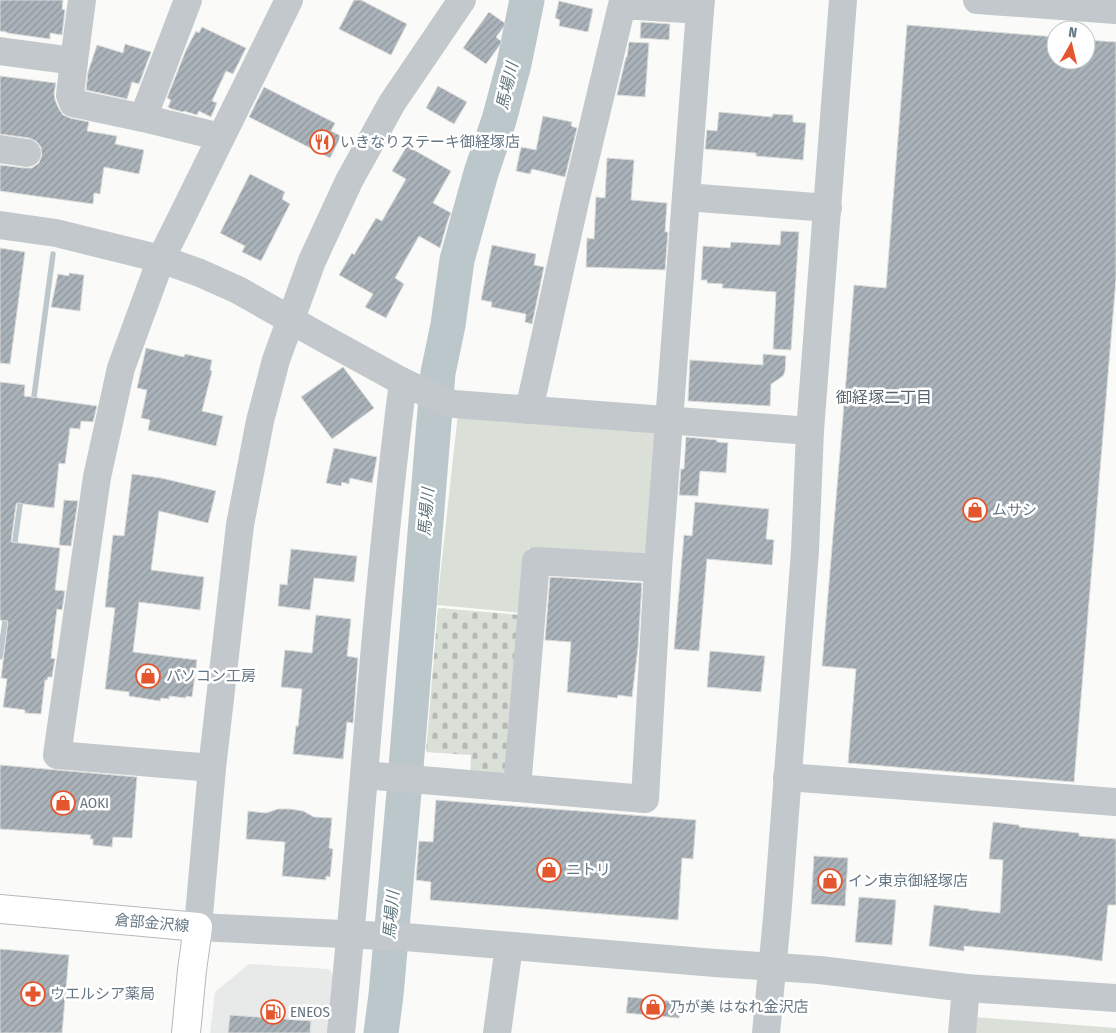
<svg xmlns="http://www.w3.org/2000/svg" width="1116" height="1033" font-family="'Fira Sans Condensed','Noto Sans JP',sans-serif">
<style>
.built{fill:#e8e9e9}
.cemetery{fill:url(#cemetery-stones)}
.park{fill:#dadfd7}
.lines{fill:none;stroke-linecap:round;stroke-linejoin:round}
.stream{stroke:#bbc7cb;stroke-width:5.5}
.river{stroke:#bbc7cb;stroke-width:35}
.building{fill:url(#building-hatch);stroke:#dcdcda}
.major-casing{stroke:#b5babe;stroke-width:30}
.minor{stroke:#c3c8cc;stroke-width:28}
.major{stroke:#fff;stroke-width:28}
.labels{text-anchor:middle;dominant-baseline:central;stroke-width:5;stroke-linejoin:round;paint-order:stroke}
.poi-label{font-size:15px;fill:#657683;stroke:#fff;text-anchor:start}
.street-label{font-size:15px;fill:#657683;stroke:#fff}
.water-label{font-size:16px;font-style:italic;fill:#60757c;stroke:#fff}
.neighbourhood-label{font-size:16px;fill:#57646e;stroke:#fff}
</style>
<defs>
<pattern id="cemetery-stones" width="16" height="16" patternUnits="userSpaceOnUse" patternTransform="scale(1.25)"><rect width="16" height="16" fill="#dadfd7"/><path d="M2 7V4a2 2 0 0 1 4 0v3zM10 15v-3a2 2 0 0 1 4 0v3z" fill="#b4b9b4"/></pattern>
<pattern id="building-hatch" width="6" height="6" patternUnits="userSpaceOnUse" patternTransform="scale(1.25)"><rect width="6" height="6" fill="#aab3b9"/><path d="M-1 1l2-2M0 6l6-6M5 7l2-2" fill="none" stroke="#8e969c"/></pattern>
</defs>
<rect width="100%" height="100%" fill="#fafaf8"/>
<polygon class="built" points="249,964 329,969 336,978 332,1033 210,1033 215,992"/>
<polygon class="cemetery" points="438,608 521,615 510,768 500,778 470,777 471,755 426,752"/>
<g class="park">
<polygon points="458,413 662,427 652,550 644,556 528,548 522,613 437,605"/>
<polygon points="974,1017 1116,1028 1116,1033 972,1033"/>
</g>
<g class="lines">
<g class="stream">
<polyline points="33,404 53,254"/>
<polyline points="14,548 21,498"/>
<polyline points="0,657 6,614"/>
</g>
<polyline class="river" points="381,1033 386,995 404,792 438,373 448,325 457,260 481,173 499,120 514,64 527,0"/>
</g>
<g class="building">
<polygon points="0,0 63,0 62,9 65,10 62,35 50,33 50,39 7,33 7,32 0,31"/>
<polygon points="354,0 361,0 407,24 391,55 339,29"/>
<polygon points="559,1 593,9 588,32 559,26 560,20 555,18"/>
<polygon points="489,12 506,24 496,37 502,42 486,64 463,48"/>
<polygon points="641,22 670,24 669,40 640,38"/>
<polygon points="907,25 1056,37 1056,60 1086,60 1086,40 1116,42 1116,279 1074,782 848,763 856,669 822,666 854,285 886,288"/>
<polygon points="202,27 246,48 233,74 226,71 212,101 217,103 211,117 199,111 197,115 184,111 183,112 172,109 168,107 171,100 167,98 186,50 196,31 199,33"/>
<polygon points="629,42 649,43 645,97 617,95 626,57 627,57"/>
<polygon points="125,44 151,52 139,84 132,82 127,99 86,90 88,72 97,45 123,53"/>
<polygon points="0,76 56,83 54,93 55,100 59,109 63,115 70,118 89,122 87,131 117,136 115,144 144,150 139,174 104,167 100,194 94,193 93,204 0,191 0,165 25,168 32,168 39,163 42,155 41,147 36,141 29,138 0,134"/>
<polygon points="438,86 467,102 454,124 426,108"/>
<polygon points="264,87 335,123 331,131 341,136 330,158 249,117"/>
<polygon points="719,112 772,117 773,114 793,115 793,122 806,123 803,160 756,156 756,153 705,149 707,130 717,131"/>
<polygon points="543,116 572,122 571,126 577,128 565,177 532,169 530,174 516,171 521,147 536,150"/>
<polygon points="407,146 451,171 433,203 451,213 448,220 440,248 419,236 395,278 404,284 386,318 365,307 373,294 339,275 352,253 354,255 376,218 382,221 406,179 392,171"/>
<polygon points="607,158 634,160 631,200 667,203 665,232 668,232 665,270 586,267 587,238 594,239 596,197 605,198"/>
<polygon points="250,174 285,192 282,199 290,204 261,261 242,252 245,246 220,233"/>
<polygon points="781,231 799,232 791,350 773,349 776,292 722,288 723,284 707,283 707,280 701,280 703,246 730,248 731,242 780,245"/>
<polygon points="492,245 536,254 534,265 544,267 532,324 525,322 526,314 491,307 492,302 481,300"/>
<polygon points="0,248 25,252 10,364 0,363"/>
<polygon points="69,273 84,275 80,311 51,307 58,274 69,276"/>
<polygon points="146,348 184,357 185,354 212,360 210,370 212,371 202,411 223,416 216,446 148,430 150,420 141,418 147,390 137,388"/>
<polygon points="763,354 786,356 785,371 783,376 771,384 770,406 688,401 690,360 763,365"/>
<polygon points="343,367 374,408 332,439 301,397"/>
<polygon points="0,382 25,385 24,396 97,406 93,422 81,421 80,429 70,428 65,464 59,463 54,508 17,503 16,505 11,542 60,548 55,590 65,591 62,610 57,609 51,658 55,659 52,677 48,677 47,680 45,680 41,714 25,713 25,710 3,707 7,679 1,678 8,621 0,620"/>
<polygon points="686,437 717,440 717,442 728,443 726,473 700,471 698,496 679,495 681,469 684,469"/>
<polygon points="334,448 377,457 372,483 350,478 349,484 342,482 341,486 326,483"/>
<polygon points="132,474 161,478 216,491 208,523 159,511 151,570 204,577 200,610 139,602 133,652 197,660 192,697 186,696 186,698 169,696 169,699 161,698 160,701 129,696 129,692 105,689 115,608 105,607 111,552 113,535 124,536"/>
<polygon points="64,500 78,501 71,546 59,545"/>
<polygon points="695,502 769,509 766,539 774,540 772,565 707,559 699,651 674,649 684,535 692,536"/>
<polygon points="291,549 357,556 354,582 314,578 310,610 278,606 280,584 287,585"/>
<polygon points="550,577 642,583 638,647 632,697 618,695 617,698 567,692 571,642 545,640"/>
<polygon points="316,615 351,619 347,656 358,658 353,723 347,722 343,759 293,754 296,726 298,726 302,689 281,687 285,650 312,653"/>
<polygon points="710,651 765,656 761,692 707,687"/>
<polygon points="0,765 137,777 132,838 113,837 112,847 93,845 93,839 90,839 91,835 0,829"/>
<polygon points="436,800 696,820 693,859 682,858 678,920 430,900 431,882 416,880 419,841 433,842"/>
<polygon points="278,809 290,809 303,811 314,817 332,818 329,848 333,849 330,877 326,876 326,880 282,876 285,842 246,839 248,811 266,813"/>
<polygon points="993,822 1019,825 1019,827 1079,833 1079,836 1116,839 1116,905 1108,905 1102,961 1067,956 964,946 964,951 929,946 934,905 969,909 969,910 1000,913 1003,860 989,859"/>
<polygon points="814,856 848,858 845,906 811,904"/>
<polygon points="859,897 896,900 892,945 855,942"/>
<polygon points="0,949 69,955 62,1033 0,1033"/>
<polygon points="628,997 680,1002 679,1018 626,1013"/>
<polygon points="230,1015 311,1021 310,1033 228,1033"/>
</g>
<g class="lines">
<g class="major-casing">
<polyline id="major" points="0,909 198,927 192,970 186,1033"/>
</g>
<g class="minor">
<polyline points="462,0 392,103 349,181 312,261 276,360 260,421 240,525 212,768 198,927 405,937 715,963 820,970 966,988 1116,998"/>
<polyline points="977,0 1116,10"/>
<polyline points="0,51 74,61 82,0"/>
<polyline points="74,61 70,95 73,103 143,118 221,137"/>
<polyline points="143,118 188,0"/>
<polyline points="0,149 27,153"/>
<polyline points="686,197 828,208"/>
<polyline points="0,225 56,233 161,259 200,273 238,290 321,337 403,382 446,402 454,404 810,431"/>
<polyline points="529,410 574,206 622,5 700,10 701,0"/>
<polyline points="212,768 57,755 97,477 121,368 161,259 289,0"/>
<polyline points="364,775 645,799 658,568 700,10"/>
<polyline points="787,777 1116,802"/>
<polyline points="517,788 536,561 658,568"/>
<path d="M341,1033C363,816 375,598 403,382"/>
<polyline points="497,1033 509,946"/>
<polyline points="766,1033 777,918 805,551 810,431 843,0"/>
<polyline points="962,1033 966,988"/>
</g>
<use href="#major" class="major"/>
</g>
<defs>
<g id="restaurant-ring" transform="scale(1.25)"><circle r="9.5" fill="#fff" stroke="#e4572e" stroke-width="1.5"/><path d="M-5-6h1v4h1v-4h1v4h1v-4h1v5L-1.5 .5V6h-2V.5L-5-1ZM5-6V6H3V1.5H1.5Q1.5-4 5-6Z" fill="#e4572e"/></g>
<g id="shop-ring" transform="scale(1.25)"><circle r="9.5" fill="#fff" stroke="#e4572e" stroke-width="1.5"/><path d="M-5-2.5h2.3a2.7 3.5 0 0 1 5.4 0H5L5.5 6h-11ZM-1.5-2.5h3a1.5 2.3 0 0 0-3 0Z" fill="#e4572e"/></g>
<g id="pharmacy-ring" transform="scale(1.25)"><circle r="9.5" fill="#fff" stroke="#e4572e" stroke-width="1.5"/><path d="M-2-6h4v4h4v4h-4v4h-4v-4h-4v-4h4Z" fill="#e4572e"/></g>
<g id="fuel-ring" transform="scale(1.25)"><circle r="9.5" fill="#fff" stroke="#e4572e" stroke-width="1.5"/><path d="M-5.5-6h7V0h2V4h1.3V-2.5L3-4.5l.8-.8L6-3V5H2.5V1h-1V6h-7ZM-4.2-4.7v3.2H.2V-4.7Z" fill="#e4572e"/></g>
</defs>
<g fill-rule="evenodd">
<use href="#restaurant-ring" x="322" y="142"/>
<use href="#shop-ring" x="975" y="510"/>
<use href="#shop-ring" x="148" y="676"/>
<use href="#shop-ring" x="63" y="803"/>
<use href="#shop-ring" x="549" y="870"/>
<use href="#shop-ring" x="830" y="881"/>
<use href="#pharmacy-ring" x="33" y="994"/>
<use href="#shop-ring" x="653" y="1007"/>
<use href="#fuel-ring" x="273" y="1012"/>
</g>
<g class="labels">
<g class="poi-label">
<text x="340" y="142">いきなりステーキ御経塚店</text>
<text x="992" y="510">ムサシ</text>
<text x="166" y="676">パソコン工房</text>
<text x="80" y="803">AOKI</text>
<text x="566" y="870">ニトリ</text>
<text x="848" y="881">イン東京御経塚店</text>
<text x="50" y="994">ウエルシア薬局</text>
<text x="670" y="1007">乃が美 はなれ金沢店</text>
<text x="290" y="1012">ENEOS</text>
</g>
<g class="street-label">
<text transform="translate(152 923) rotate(5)">倉部金沢線</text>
</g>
<g class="water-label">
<text transform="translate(507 86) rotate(-77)">馬場川</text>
<text transform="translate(426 512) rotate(-85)">馬場川</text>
<text transform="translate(391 915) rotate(-85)">馬場川</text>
</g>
<g class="neighbourhood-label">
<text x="884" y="397">御経塚二丁目</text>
</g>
</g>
<g transform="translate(1071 45) rotate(8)"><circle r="24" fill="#ffffff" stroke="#c1c8cd"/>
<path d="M0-4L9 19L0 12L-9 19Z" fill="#e4572e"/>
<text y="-8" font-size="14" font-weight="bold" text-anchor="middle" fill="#657683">N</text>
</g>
</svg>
